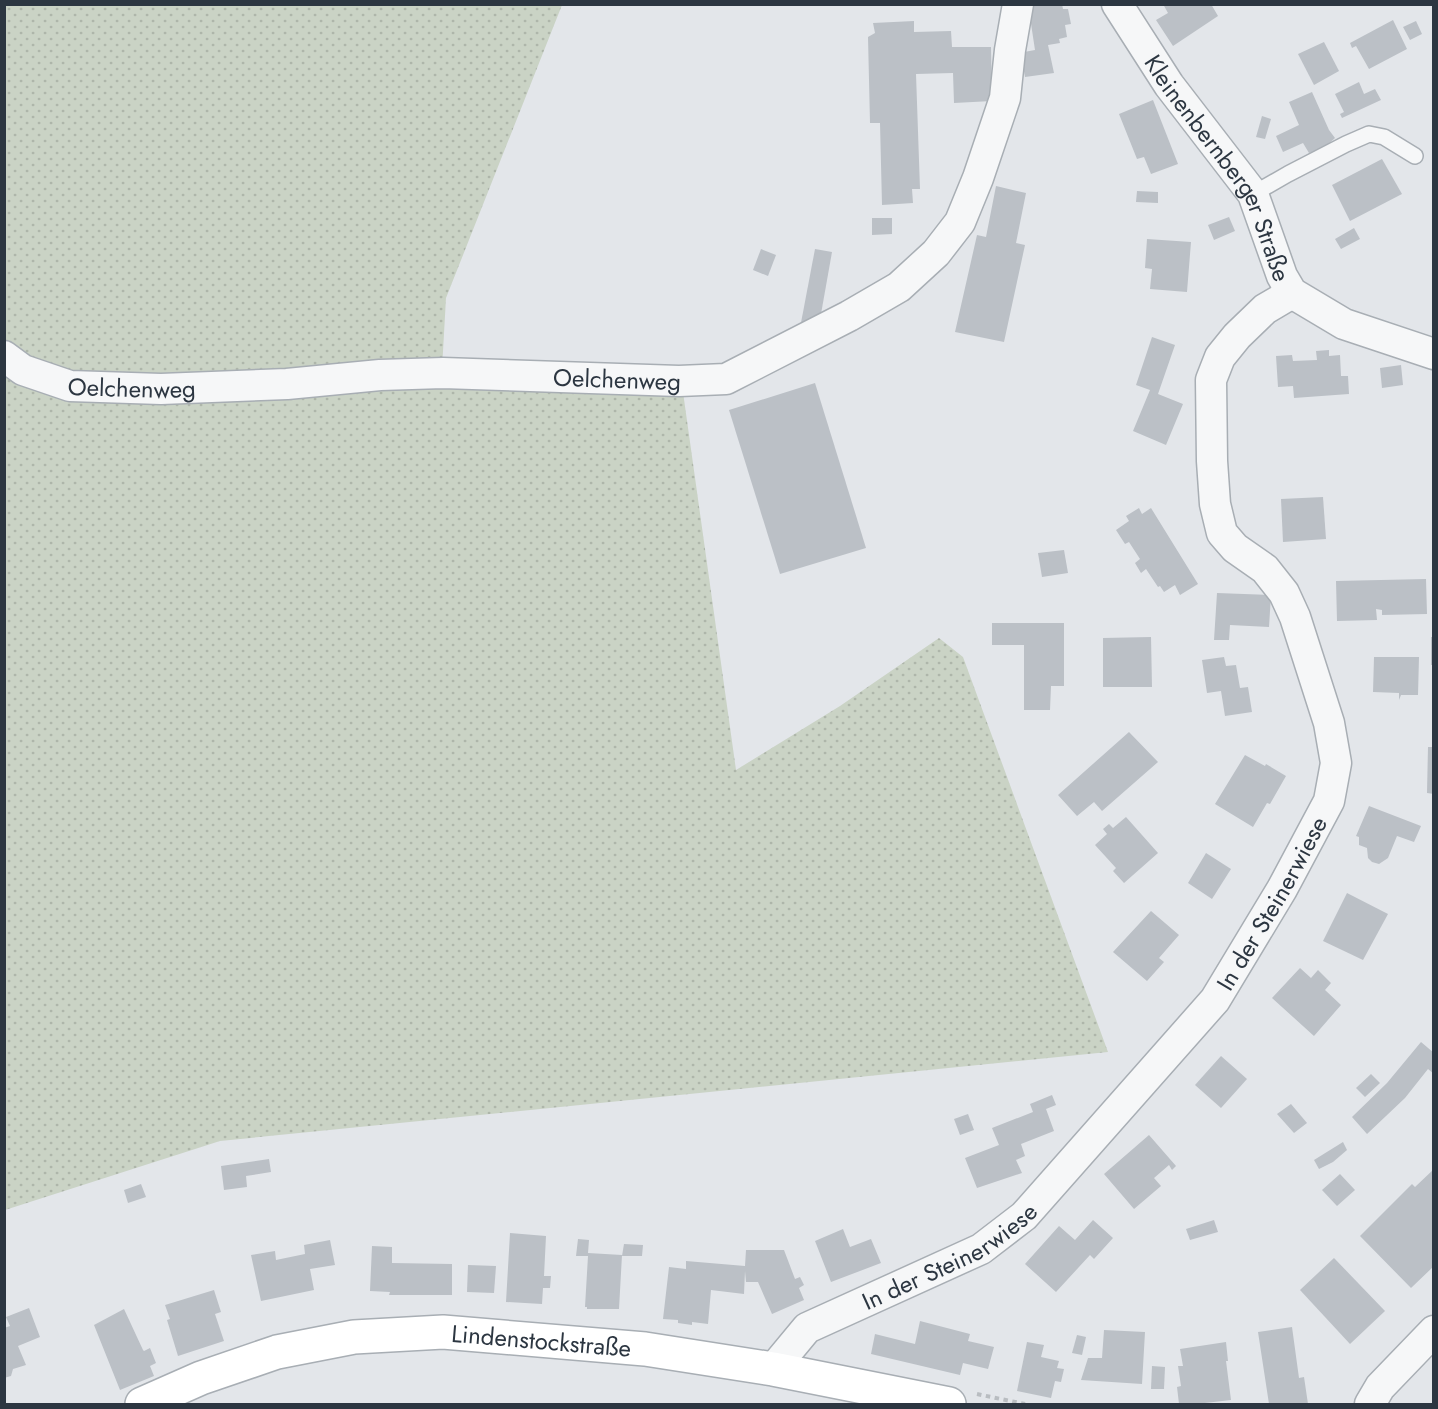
<svg xmlns="http://www.w3.org/2000/svg" width="1438" height="1409" font-family="Jost,sans-serif">
<style>
.grass{fill:url(#grass-dots)}
.building{fill:#bbc0c6}
.lines{fill:none;stroke-linecap:round;stroke-linejoin:round}
.lane-casing{stroke:#a8aeb4;stroke-width:18}
.street-casing{stroke:#a8aeb4;stroke-width:33}
.secondary-casing{stroke:#a8aeb4;stroke-width:36}
.path{stroke:#b9bdc1;stroke-width:4;stroke-dasharray:4.5 4.5;stroke-linecap:butt}
.lane{stroke:#f6f7f8;stroke-width:15}
.street{stroke:#f6f7f8;stroke-width:30}
.secondary{stroke:#fff;stroke-width:33}
.labels{text-anchor:middle;dominant-baseline:central;stroke-width:4.5;stroke-linejoin:round;paint-order:stroke}
.street-label{font-size:24px;fill:#2c3641;stroke:#f3f5f7}
</style>
<defs>
<pattern id="grass-dots" width="8" height="8" patternUnits="userSpaceOnUse" patternTransform="scale(1.5)"><rect width="8" height="8" fill="#cad3c5"/><path d="M2 2h.1M6 6h.1" fill="none" stroke="#aeb6aa" stroke-width="1.8" stroke-linecap="round"/></pattern>
</defs>
<rect width="100%" height="100%" fill="#e3e6ea"/>
<g class="grass">
<polygon points="4,5 562,5 446,298 442,369 72,382 5,351"/>
<polygon points="4,360 20,372 286,387 682,385 736,770 840,706 939,638 963,657 1108,1052 220,1141 5,1210"/>
</g>
<g class="building">
<polygon points="1028,4 1062,4 1063,9 1068,9 1071,24 1065,25 1067,37 1059,39 1060,43 1048,45 1054,73 1025,77 1023,66 1024,52 1035,50"/>
<polygon points="1163,4 1211,4 1218,16 1173,46 1156,20 1168,13"/>
<polygon points="1393,20 1407,49 1369,69 1356,46 1352,48 1350,43"/>
<polygon points="914,21 914,32 951,31 952,47 991,47 992,101 954,103 953,73 916,74 920,189 912,189 913,203 882,205 880,123 870,123 868,37 875,33 873,23"/>
<polygon points="1416,21 1422,34 1410,40 1403,27"/>
<polygon points="1324,42 1339,71 1314,85 1298,54"/>
<polygon points="1359,82 1364,94 1375,89 1381,100 1342,118 1340,114 1344,112 1335,94"/>
<polygon points="1312,92 1329,130 1335,138 1325,147 1309,153 1303,143 1283,152 1276,136 1299,125 1289,102"/>
<polygon points="1153,100 1178,164 1151,174 1144,157 1137,159 1119,114"/>
<polygon points="1262,116 1271,119 1265,139 1256,137"/>
<polygon points="1382,159 1402,194 1350,221 1332,185"/>
<polygon points="996,186 1026,193 1016,243 1025,245 1004,342 955,332 977,235 986,237"/>
<polygon points="1137,191 1158,192 1158,203 1136,202"/>
<polygon points="1229,217 1235,231 1214,240 1208,225"/>
<polygon points="872,218 892,218 892,234 872,235"/>
<polygon points="1354,228 1360,239 1341,249 1335,239"/>
<polygon points="1147,239 1191,242 1187,292 1150,289 1152,269 1145,268"/>
<polygon points="761,249 776,255 768,276 753,270"/>
<polygon points="815,249 832,252 821,314 800,328"/>
<polygon points="1152,337 1175,345 1158,394 1183,404 1166,445 1133,431 1150,390 1136,385"/>
<polygon points="1329,350 1329,356 1340,355 1341,376 1348,376 1349,394 1294,398 1293,386 1278,387 1276,356 1292,355 1293,361 1317,360 1316,351"/>
<polygon points="1401,365 1403,385 1382,388 1380,368"/>
<polygon points="815,383 866,548 780,574 729,410"/>
<polygon points="1323,497 1326,539 1283,542 1281,499"/>
<polygon points="1139,508 1142,514 1151,508 1198,584 1180,595 1175,585 1164,592 1160,586 1158,587 1146,569 1141,573 1135,563 1140,559 1129,542 1125,544 1116,530 1129,521 1126,516"/>
<polygon points="1064,550 1068,573 1042,577 1038,553"/>
<polygon points="1426,579 1427,614 1382,615 1382,610 1376,609 1377,620 1337,621 1336,581"/>
<polygon points="1217,593 1271,595 1269,627 1230,625 1229,640 1214,640"/>
<polygon points="992,623 1064,623 1064,686 1051,686 1050,710 1024,710 1024,645 992,645"/>
<polygon points="1151,637 1152,687 1103,687 1103,638"/>
<rect x="1431" y="637" width="3" height="28"/>
<polygon points="1224,657 1226,666 1236,665 1240,688 1248,687 1252,712 1225,716 1221,691 1207,693 1202,660"/>
<polygon points="1374,657 1419,657 1418,695 1401,695 1399,700 1399,693 1373,692"/>
<polygon points="1129,732 1158,762 1102,811 1094,802 1077,816 1058,795"/>
<polygon points="1428,747 1434,747 1434,794 1427,793"/>
<polygon points="1245,755 1265,766 1266,764 1286,776 1270,804 1267,803 1253,827 1215,804"/>
<polygon points="1369,806 1421,826 1414,842 1397,836 1388,858 1379,864 1372,862 1368,858 1367,848 1359,845 1359,837 1356,836"/>
<polygon points="1126,817 1158,853 1124,883 1113,871 1116,868 1095,845 1107,834 1103,829 1109,824 1113,828"/>
<polygon points="1206,853 1231,869 1212,899 1188,883"/>
<polygon points="1347,893 1388,914 1363,960 1323,941"/>
<polygon points="1151,911 1179,935 1159,958 1164,962 1147,981 1113,952"/>
<polygon points="1300,968 1311,978 1318,970 1331,983 1325,990 1341,1005 1314,1036 1272,998"/>
<polygon points="1421,1042 1434,1053 1434,1074 1428,1069 1405,1098 1367,1134 1352,1117 1387,1083"/>
<polygon points="1221,1056 1247,1079 1221,1108 1195,1085"/>
<polygon points="1371,1074 1380,1083 1365,1097 1356,1088"/>
<polygon points="1052,1095 1056,1105 1046,1109 1054,1131 1021,1144 1025,1156 1016,1160 1022,1173 977,1188 965,1158 999,1145 992,1128 1033,1112 1030,1104"/>
<polygon points="1291,1104 1307,1123 1294,1133 1277,1114"/>
<polygon points="968,1114 974,1130 960,1135 954,1119"/>
<polygon points="1149,1135 1176,1166 1172,1170 1169,1165 1154,1178 1161,1186 1134,1209 1104,1174"/>
<polygon points="1343,1142 1347,1150 1333,1162 1319,1169 1314,1160"/>
<polygon points="269,1159 271,1172 246,1176 247,1187 224,1190 221,1166"/>
<polygon points="1434,1169 1434,1266 1411,1288 1360,1236 1412,1184 1415,1187"/>
<polygon points="1340,1174 1355,1190 1337,1206 1322,1190"/>
<polygon points="141,1184 146,1197 128,1203 124,1190"/>
<polygon points="1093,1220 1113,1238 1094,1259 1090,1255 1056,1292 1025,1264 1059,1226 1075,1240"/>
<polygon points="1214,1220 1218,1232 1190,1240 1186,1229"/>
<polygon points="843,1229 850,1247 871,1239 881,1263 831,1282 815,1241"/>
<polygon points="510,1233 546,1236 544,1276 551,1276 550,1288 543,1288 542,1304 506,1302"/>
<polygon points="578,1239 589,1240 588,1253 622,1255 619,1309 587,1309 587,1307 585,1307 588,1256 576,1256"/>
<polygon points="330,1240 335,1265 310,1269 314,1290 261,1301 251,1255 275,1251 276,1260 305,1254 304,1245"/>
<polygon points="624,1244 643,1245 642,1256 622,1256"/>
<polygon points="372,1246 392,1247 392,1263 452,1264 452,1295 389,1295 390,1292 370,1291"/>
<polygon points="746,1250 784,1250 795,1279 800,1277 804,1285 799,1288 804,1300 772,1314 758,1282 746,1282 745,1271 744,1294 711,1290 708,1324 692,1322 692,1325 678,1323 678,1320 663,1319 669,1267 686,1269 686,1261 745,1266"/>
<polygon points="1334,1258 1385,1311 1350,1344 1300,1290"/>
<polygon points="468,1265 496,1266 494,1293 467,1292"/>
<polygon points="214,1290 221,1312 215,1314 224,1341 178,1356 167,1320 170,1319 165,1305"/>
<polygon points="29,1308 40,1337 18,1346 26,1365 13,1369 11,1376 4,1378 4,1328 10,1326 6,1317"/>
<polygon points="124,1309 143,1350 144,1351 150,1348 156,1363 150,1366 154,1376 120,1390 94,1325"/>
<polygon points="920,1321 970,1334 968,1341 994,1347 988,1369 963,1363 960,1375 871,1354 875,1334 915,1344"/>
<polygon points="1292,1327 1299,1378 1304,1377 1308,1404 1269,1404 1258,1332"/>
<polygon points="1104,1330 1145,1332 1142,1384 1081,1380 1088,1358 1102,1358"/>
<polygon points="1077,1335 1086,1337 1082,1355 1072,1353"/>
<polygon points="1027,1342 1044,1345 1041,1357 1059,1361 1057,1368 1064,1369 1061,1382 1055,1381 1051,1398 1017,1391"/>
<polygon points="1226,1342 1228,1361 1226,1361 1231,1400 1196,1404 1179,1404 1177,1387 1181,1386 1178,1366 1183,1366 1180,1349"/>
<polygon points="1152,1366 1165,1367 1164,1389 1151,1389"/>
</g>
<g class="lines">
<g class="lane-casing">
<polyline id="lane" points="1253,194 1288,174 1346,144 1369,134 1384,137 1415,156"/>
</g>
<g class="street-casing">
<g id="street">
<path id="s1" d="M1117,4L1169,85L1253,194L1282,276L1292,293L1344,324L1434,354"/>
<path id="s2" d="M4,356L23,370L70,386L161,389L287,384L380,375L443,373L679,381L726,379L849,316L899,287L936,253L960,222L978,178L1005,98L1010,50L1018,4"/>
<path id="s3" d="M773,1369L807,1328L981,1249L1024,1216L1215,1000L1282,889L1329,801L1336,763L1329,723L1295,617L1284,593L1265,569L1235,548L1222,533L1215,504L1212,461L1211,380L1220,357L1237,336L1265,309L1292,293"/>
<polyline points="1370,1404 1380,1387 1434,1331"/>
</g>
</g>
<g class="secondary-casing">
<g id="secondary">
<path id="s4" d="M142,1404L201,1378L277,1352L354,1337L443,1332L645,1349L773,1369L949,1404"/>
</g>
</g>
<polyline class="path" points="977,1394 1025,1404"/>
<use href="#lane" class="lane"/>
<use href="#street" class="street"/>
<use href="#secondary" class="secondary"/>
</g>
<g class="labels">
<g class="street-label">
<text stroke="none"><textPath href="#s1" startOffset="194">Kleinenbernberger Straße</textPath></text>
<text stroke="none"><textPath href="#s2" startOffset="621">Oelchenweg</textPath></text>
<text stroke="none"><textPath href="#s2" startOffset="135">Oelchenweg</textPath></text>
<text stroke="none"><textPath href="#s3" startOffset="699">In der Steinerwiese</textPath></text>
<text stroke="none"><textPath href="#s3" startOffset="213">In der Steinerwiese</textPath></text>
<text stroke="none"><textPath href="#s4" startOffset="411">Lindenstockstraße</textPath></text>
</g>
</g>
<rect width="1438" height="1409" fill="none" stroke="#2c3641" stroke-width="12"/>
</svg>
